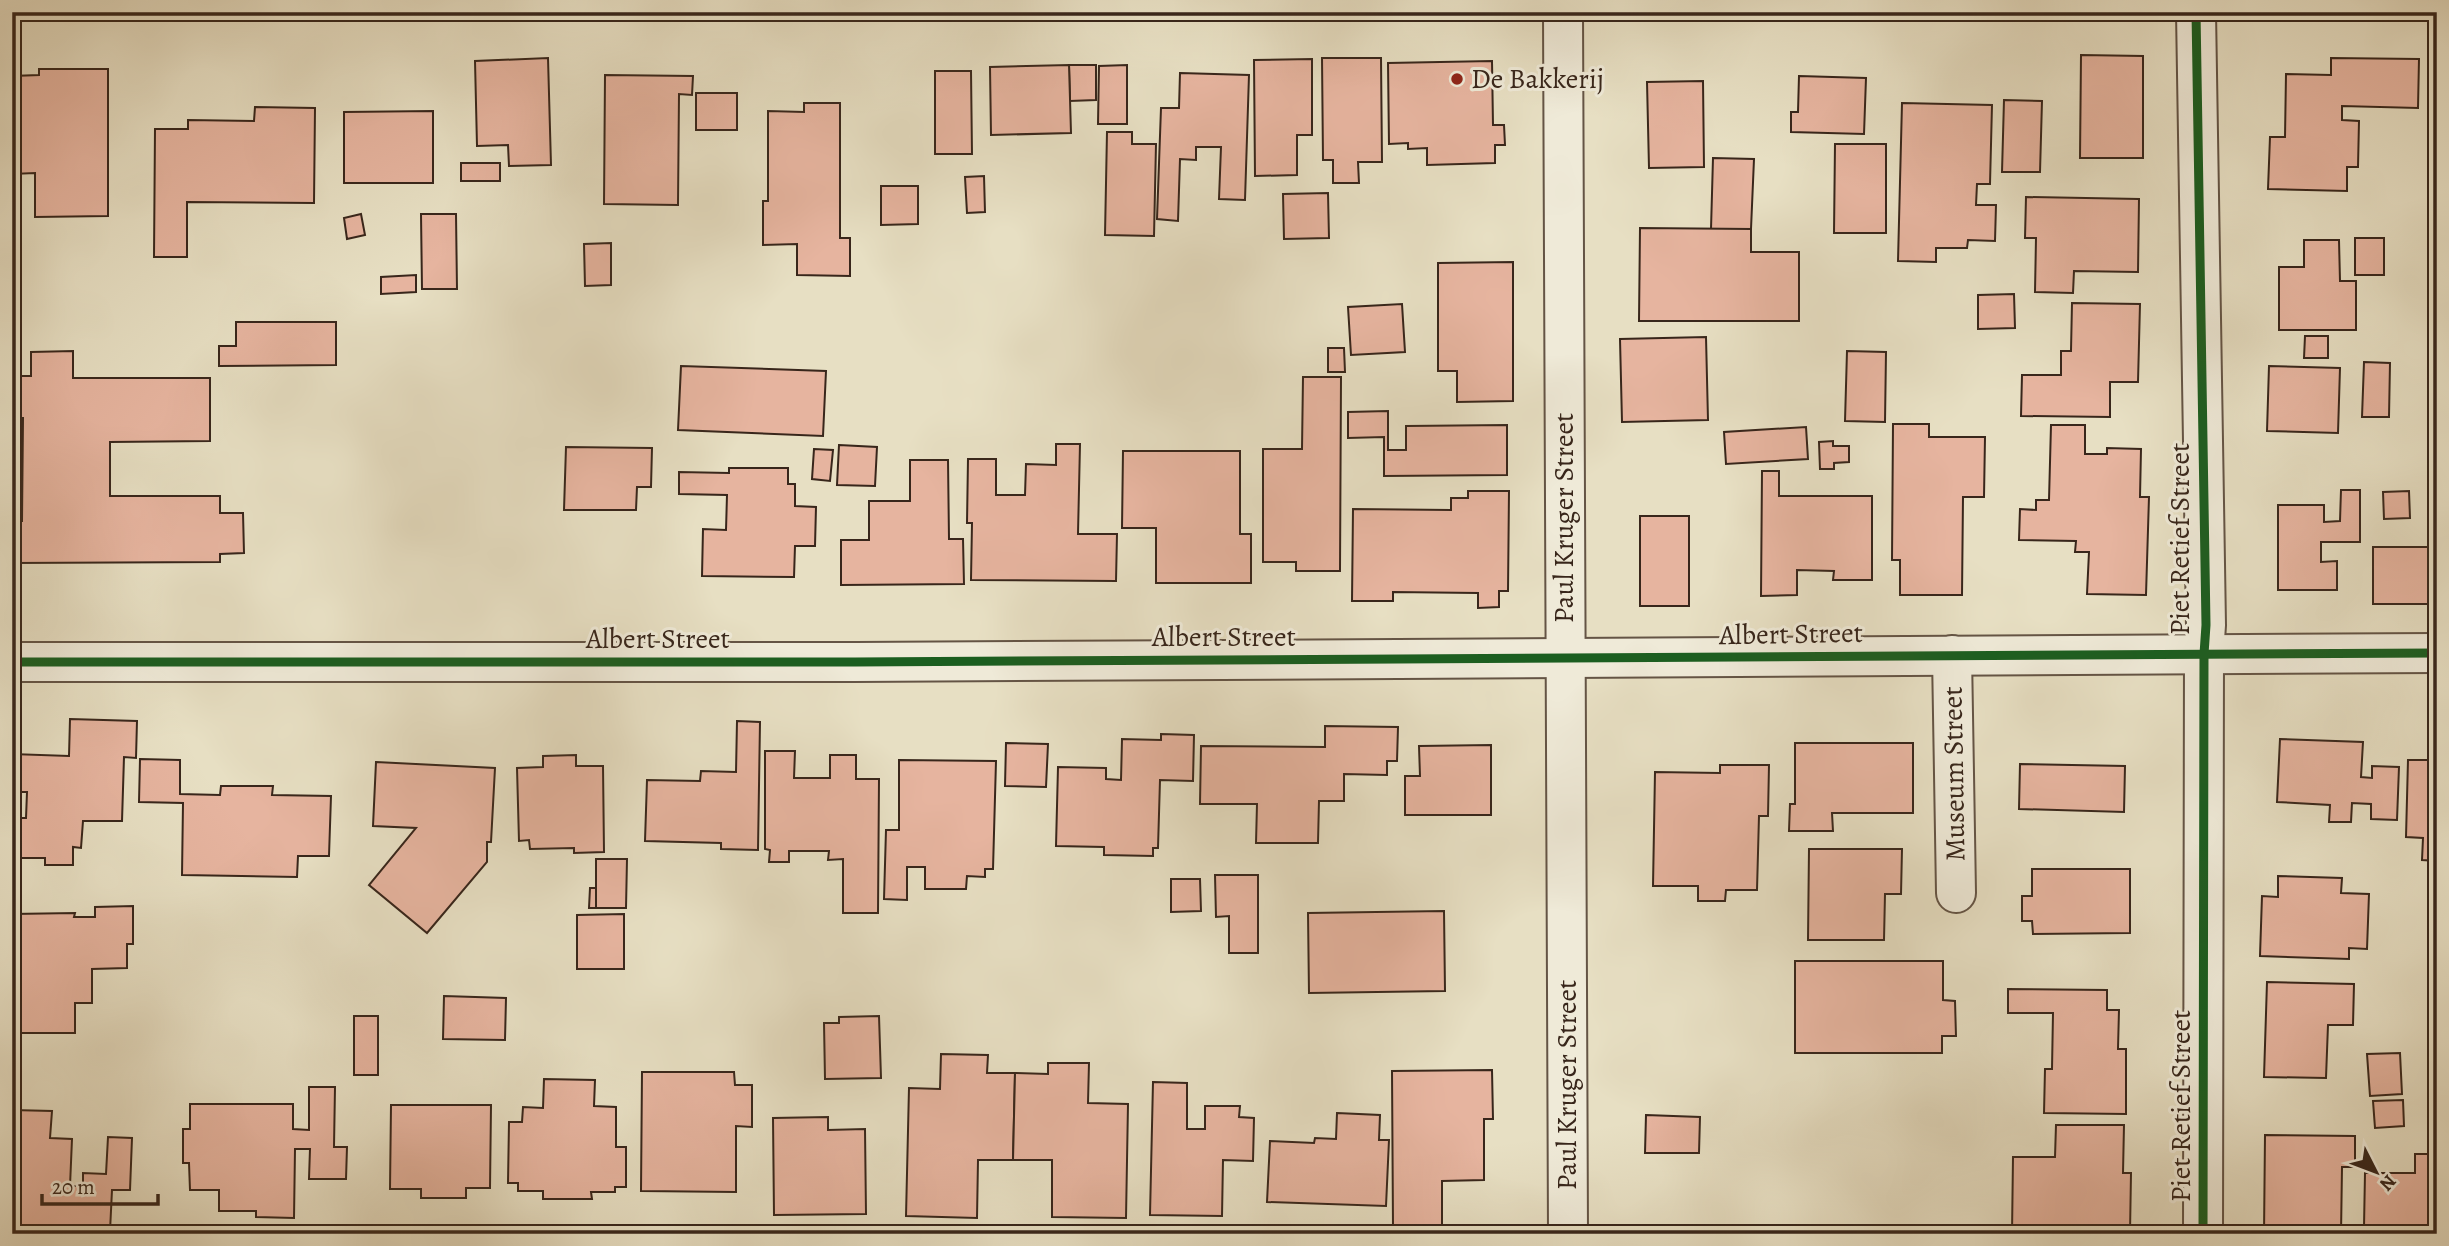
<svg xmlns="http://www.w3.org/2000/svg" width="2449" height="1246" font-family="Alegreya,serif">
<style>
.building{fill:#e6b49f;stroke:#38261b;stroke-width:2}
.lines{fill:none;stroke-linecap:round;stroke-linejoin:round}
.minor-casing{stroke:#645445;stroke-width:42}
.minor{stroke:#efead8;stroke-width:38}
.cycleway-casing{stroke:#efead8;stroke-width:13}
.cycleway{stroke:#1b5e20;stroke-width:9}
.poi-dot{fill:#8f2418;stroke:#efead8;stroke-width:2.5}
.labels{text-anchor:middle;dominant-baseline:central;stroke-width:6;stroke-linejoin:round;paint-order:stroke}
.poi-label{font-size:28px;fill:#38261b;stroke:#efead8;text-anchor:start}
.street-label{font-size:28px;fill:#38261b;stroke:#efead8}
</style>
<rect width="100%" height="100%" fill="#e7dfc3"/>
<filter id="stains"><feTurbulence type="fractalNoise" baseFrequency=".00286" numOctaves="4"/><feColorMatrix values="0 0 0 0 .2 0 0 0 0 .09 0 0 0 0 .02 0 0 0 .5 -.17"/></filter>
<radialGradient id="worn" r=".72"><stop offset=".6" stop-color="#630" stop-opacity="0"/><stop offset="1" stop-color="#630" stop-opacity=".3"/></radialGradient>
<g class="building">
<polygon points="2081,55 2143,56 2143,158 2080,158"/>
<polygon points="548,58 551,165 509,166 508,145 477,146 475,61"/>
<polygon points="1322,58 1381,58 1382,162 1358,162 1359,183 1333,183 1333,160 1323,160"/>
<polygon points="2331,58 2419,59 2418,108 2342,106 2342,120 2359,121 2358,167 2347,167 2347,191 2268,189 2270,137 2285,137 2286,74 2331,75"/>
<polygon points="1312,59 1312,135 1297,135 1297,175 1255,176 1254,60"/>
<polygon points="1492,61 1493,125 1504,125 1505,145 1495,145 1495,163 1427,165 1427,148 1408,149 1408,143 1389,144 1388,63"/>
<polygon points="1069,65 1096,65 1096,100 1070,101"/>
<polygon points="1069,65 1071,133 991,135 990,67"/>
<polygon points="1127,65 1127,124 1098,124 1099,66"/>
<polygon points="39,69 108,69 108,216 35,217 35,173 12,174 12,76 39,75"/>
<polygon points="935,71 971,71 972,154 935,154"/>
<polygon points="1180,73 1249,75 1245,200 1219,199 1221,147 1196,147 1196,160 1180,159 1178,221 1157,219 1161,108 1179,108"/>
<polygon points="605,75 693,76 692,95 679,94 678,205 604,204"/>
<polygon points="1799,76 1866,78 1864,134 1791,132 1791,112 1798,112"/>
<polygon points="1703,81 1704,167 1649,168 1647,82"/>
<rect x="696" y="93" width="41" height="37"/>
<polygon points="2004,100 2042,101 2040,172 2002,172"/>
<polygon points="804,103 840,103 840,238 850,238 850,276 797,275 797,244 763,245 763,201 768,201 768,111 804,112"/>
<polygon points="1902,103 1992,105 1990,184 1977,184 1976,205 1996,205 1995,241 1968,240 1967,248 1936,248 1936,262 1898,261"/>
<polygon points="255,107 315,108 314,203 187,202 187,257 154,257 155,129 188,129 188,120 254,121"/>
<polygon points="433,111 433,183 344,183 344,112"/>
<polygon points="1107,132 1132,132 1132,144 1156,144 1154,236 1105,235"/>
<polygon points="1835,144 1886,144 1886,233 1834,233"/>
<polygon points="1713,158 1754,159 1751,229 1711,229"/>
<rect x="461" y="163" width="39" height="18"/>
<polygon points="984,176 985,212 967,213 965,177"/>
<polygon points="881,186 918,186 918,224 881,225"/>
<polygon points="1328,193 1329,238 1284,239 1283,194"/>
<polygon points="2026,197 2139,199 2138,272 2074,271 2073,293 2035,292 2036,238 2025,238"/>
<polygon points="361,214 365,235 347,239 344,218"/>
<polygon points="421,214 456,214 457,289 422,289"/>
<polygon points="1640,228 1751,229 1751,252 1799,252 1799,321 1639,321"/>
<rect x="2355" y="238" width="29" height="37"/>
<polygon points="2304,240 2339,240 2340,281 2356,281 2356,330 2279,330 2279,267 2304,267"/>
<polygon points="611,243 611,285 585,286 584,244"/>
<polygon points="1513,262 1513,401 1457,402 1457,371 1438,371 1438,263"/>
<polygon points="416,275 416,292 381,294 381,277"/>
<polygon points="2014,294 2015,328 1978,329 1978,295"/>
<polygon points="2072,303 2140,304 2138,382 2110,382 2110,417 2021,416 2022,375 2061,375 2061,351 2071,351"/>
<polygon points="1402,304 1405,352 1351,355 1348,307"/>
<polygon points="236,322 336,322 336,365 219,366 219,346 236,346"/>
<polygon points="2305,336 2328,336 2328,358 2304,358"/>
<polygon points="1706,337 1708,420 1622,422 1620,339"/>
<polygon points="1328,348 1344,348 1345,372 1328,372"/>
<polygon points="73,351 73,378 210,378 210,441 110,442 110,496 220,496 220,513 243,513 244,553 220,554 220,562 12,563 12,521 22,521 23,418 12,418 12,376 31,376 31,352"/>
<polygon points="1847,351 1886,352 1885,422 1845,421"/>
<polygon points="2364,362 2390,363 2389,417 2362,417"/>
<polygon points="681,366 826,371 823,436 678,430"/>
<polygon points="2269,366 2340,368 2338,433 2267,431"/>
<polygon points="1303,377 1341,377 1340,571 1296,571 1296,562 1263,562 1263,449 1302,449"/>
<polygon points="1388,411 1388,450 1406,450 1406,426 1507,425 1507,475 1384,476 1384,437 1348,438 1348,412"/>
<polygon points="1893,424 1929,424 1929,437 1985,437 1984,497 1963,497 1962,595 1900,595 1900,560 1892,560"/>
<polygon points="2051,425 2085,425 2085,454 2107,454 2107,448 2141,449 2140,497 2149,497 2146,595 2087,594 2089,552 2075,552 2076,541 2019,540 2020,509 2036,510 2036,500 2049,500"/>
<polygon points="1806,427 1808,459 1726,464 1724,432"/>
<polygon points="1833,441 1833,446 1849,446 1849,462 1834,463 1834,469 1820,469 1819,442"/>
<polygon points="1056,444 1080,444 1078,534 1117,534 1116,581 971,580 972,523 967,523 968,459 996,459 996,495 1025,495 1026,464 1056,465"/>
<polygon points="839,445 877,447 875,486 837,485"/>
<polygon points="566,447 652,448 651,487 637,487 636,510 564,510"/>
<polygon points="814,449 833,450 830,481 812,479"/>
<polygon points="1123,451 1240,451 1240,534 1251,534 1251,583 1156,583 1156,528 1122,528"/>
<polygon points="910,460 948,460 949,539 963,539 964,584 841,585 841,540 869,540 869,501 910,501"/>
<polygon points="729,468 788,468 788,484 795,484 795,506 816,507 815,546 795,546 794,577 702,576 703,529 726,530 727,495 679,494 679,472 729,473"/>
<polygon points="1762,471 1779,471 1779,496 1872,496 1872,580 1833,580 1834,571 1797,570 1797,595 1761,596"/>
<polygon points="2341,490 2360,490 2360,542 2321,542 2321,562 2337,561 2337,590 2278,590 2278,505 2324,505 2324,522 2340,521"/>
<polygon points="1468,491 1509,491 1508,591 1499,591 1499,607 1478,608 1478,593 1393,592 1393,601 1352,601 1353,509 1451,510 1451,498 1468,498"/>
<polygon points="2409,491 2410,518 2384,519 2383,492"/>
<rect x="1640" y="516" width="49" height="90"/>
<rect x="2373" y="547" width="64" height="57"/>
<polygon points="70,719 137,721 136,758 124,757 122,821 83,821 81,848 73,847 73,865 45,865 45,858 12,858 12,818 26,818 27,792 12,792 12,754 69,756"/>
<polygon points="737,721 760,722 758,850 721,849 721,843 645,841 647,780 700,781 701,771 736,772"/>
<polygon points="1325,726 1398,727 1397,761 1387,761 1387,775 1344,774 1344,801 1319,801 1318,843 1256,843 1257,804 1200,804 1201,746 1325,747"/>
<polygon points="1161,734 1194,735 1193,781 1160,780 1158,848 1153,848 1153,856 1104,855 1104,847 1056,846 1058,767 1106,768 1106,779 1121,780 1122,739 1161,740"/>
<polygon points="2280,739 2363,742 2361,777 2372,778 2372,766 2399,767 2397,820 2371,819 2371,804 2352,803 2351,822 2329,822 2330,805 2277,802"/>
<polygon points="1006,743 1048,744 1046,787 1005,786"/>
<polygon points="1795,743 1913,743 1913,813 1832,813 1833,831 1789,831 1790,804 1795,804"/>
<polygon points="1491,745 1491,815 1405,815 1405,776 1420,776 1419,746"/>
<polygon points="765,751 795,751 794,778 830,778 830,755 856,755 856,779 879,779 878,913 843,913 843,859 828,860 829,851 789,851 789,862 769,862 770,850 765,849"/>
<polygon points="576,755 576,766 603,766 604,852 574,853 574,848 530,849 529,840 519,841 517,768 543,767 543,756"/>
<polygon points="140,759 180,760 180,794 220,795 221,786 273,786 272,795 331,796 329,856 298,856 297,877 182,875 183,803 139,802"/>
<polygon points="899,760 996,761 993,869 985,869 985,877 967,876 966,889 925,889 925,867 907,867 907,900 884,899 886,830 899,830"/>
<polygon points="2408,760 2437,760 2437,861 2422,860 2423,838 2406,837"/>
<polygon points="376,762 495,768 491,842 487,842 487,862 427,933 369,885 416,828 373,826"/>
<polygon points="2020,764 2125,766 2124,812 2019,809"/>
<polygon points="1720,765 1769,765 1768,816 1759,816 1757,890 1726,890 1725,901 1698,901 1698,886 1653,886 1655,772 1720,773"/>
<polygon points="1809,849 1902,849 1901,894 1885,894 1884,940 1808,940"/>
<polygon points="596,859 627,859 626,908 596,908"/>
<polygon points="2032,869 2130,869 2130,933 2033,934 2032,921 2022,921 2022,896 2032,896"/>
<polygon points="1215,875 1258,875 1258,953 1229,953 1229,916 1216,917"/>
<polygon points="2278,876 2342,878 2341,893 2369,894 2367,949 2349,948 2349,959 2260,956 2262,896 2278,897"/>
<polygon points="1171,879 1200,879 1201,911 1171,912"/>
<polygon points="590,888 596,888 596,908 589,908"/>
<polygon points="133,906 133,944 127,944 127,968 92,969 92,1003 75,1003 75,1033 21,1033 21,1062 12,1062 12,997 17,997 17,945 12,945 12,914 75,913 74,917 95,917 95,907"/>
<polygon points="1444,911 1445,991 1309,993 1308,913"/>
<polygon points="624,914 624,969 577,969 577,915"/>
<polygon points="1795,961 1943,961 1943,1000 1955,1001 1956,1036 1942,1036 1942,1053 1795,1053"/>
<polygon points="2267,982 2354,984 2353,1025 2328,1025 2326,1078 2264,1077"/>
<polygon points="2008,989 2107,990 2107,1010 2119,1010 2118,1049 2126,1049 2126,1114 2044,1113 2045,1069 2052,1069 2053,1013 2008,1013"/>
<polygon points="444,996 506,998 505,1040 443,1039"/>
<rect x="354" y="1016" width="24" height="59"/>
<polygon points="879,1016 881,1078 825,1079 824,1023 839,1023 839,1017"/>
<polygon points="2400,1053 2402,1094 2370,1096 2367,1054"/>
<polygon points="941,1054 988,1055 987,1073 1015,1073 1013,1160 978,1160 977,1218 906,1216 909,1088 940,1089"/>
<polygon points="1048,1063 1089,1063 1088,1103 1128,1104 1126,1218 1052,1217 1052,1160 1013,1160 1015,1073 1048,1074"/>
<polygon points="1492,1070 1493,1119 1484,1119 1484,1180 1442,1181 1442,1225 1393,1226 1392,1071"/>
<polygon points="642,1072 734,1072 735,1085 752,1085 752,1127 736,1126 736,1192 641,1191"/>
<polygon points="544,1079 595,1080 594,1106 616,1107 616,1147 626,1147 626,1187 615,1187 615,1192 591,1192 592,1199 543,1199 543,1191 518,1191 518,1183 508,1183 509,1122 522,1122 523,1107 543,1108"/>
<polygon points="1153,1082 1187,1083 1187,1129 1205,1129 1205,1106 1240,1106 1239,1117 1254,1118 1253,1161 1223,1160 1222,1216 1150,1215"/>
<polygon points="309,1087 335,1087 334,1147 347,1147 346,1179 309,1179 310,1149 295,1149 294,1218 256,1217 256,1211 219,1211 219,1190 190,1190 189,1163 183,1163 183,1129 190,1129 190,1104 293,1104 293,1129 309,1130"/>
<polygon points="2403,1100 2404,1126 2375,1128 2373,1101"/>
<polygon points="391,1105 491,1105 490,1188 466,1188 466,1198 421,1198 421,1189 390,1189"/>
<polygon points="12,1110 52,1111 50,1138 72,1139 70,1186 83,1186 83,1173 106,1174 108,1137 132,1138 130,1190 112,1190 110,1231 15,1229 16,1222 12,1222"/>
<polygon points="1337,1113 1380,1115 1379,1140 1389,1140 1386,1206 1267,1202 1270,1141 1314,1143 1315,1138 1336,1139"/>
<polygon points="1646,1115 1700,1117 1699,1153 1645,1153"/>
<polygon points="828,1117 828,1130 865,1129 866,1214 774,1215 773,1118"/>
<polygon points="2056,1125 2124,1125 2123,1173 2131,1173 2130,1233 2012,1234 2013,1157 2055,1157"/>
<polygon points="2265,1135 2355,1136 2355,1167 2342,1167 2341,1234 2264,1234"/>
<polygon points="2415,1154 2437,1154 2437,1234 2383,1234 2384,1228 2364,1227 2365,1173 2415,1173"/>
</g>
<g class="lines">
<g class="minor-casing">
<g id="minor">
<polyline points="1563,12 1568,1234"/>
<polyline points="2196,12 2206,625 2204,654 2203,1234"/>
<polyline points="1952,655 1956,893"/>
<polyline points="12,662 855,662 2437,653"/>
</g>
</g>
<use href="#minor" class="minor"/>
<g class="cycleway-casing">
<g id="cycleway">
<polyline points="2196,12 2206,625 2204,654 2203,1234"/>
<polyline points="12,662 855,662 2437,653"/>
</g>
</g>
<use href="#cycleway" class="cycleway"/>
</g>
<circle class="poi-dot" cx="1457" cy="79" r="7"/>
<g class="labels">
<g class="poi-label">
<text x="1471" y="79">De Bakkerij</text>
</g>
<g class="street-label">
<text transform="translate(1564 518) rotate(-90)">Paul Kruger Street</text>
<text transform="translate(2180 539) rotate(-90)">Piet Retief Street</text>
<text transform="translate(1791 634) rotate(-1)">Albert Street</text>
<text x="1224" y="637">Albert Street</text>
<text x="658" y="639">Albert Street</text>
<text transform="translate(1954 774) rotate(-91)">Museum Street</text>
<text transform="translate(1567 1085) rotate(-90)">Paul Kruger Street</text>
<text transform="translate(2181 1106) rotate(-90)">Piet Retief Street</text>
</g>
</g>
<rect width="2449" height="1246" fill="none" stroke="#e7dfc3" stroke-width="42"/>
<rect x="14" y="14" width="2421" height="1218" fill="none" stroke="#38261b" stroke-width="3.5"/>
<rect x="21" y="21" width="2407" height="1204" fill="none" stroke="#38261b" stroke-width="2"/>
<g transform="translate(2376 1172) rotate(132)" stroke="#efead8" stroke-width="5" paint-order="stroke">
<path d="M0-5L12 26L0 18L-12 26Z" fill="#38261b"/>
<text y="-10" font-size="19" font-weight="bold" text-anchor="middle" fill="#38261b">N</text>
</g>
<path d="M42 1194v10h116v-10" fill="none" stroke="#38261b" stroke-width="3.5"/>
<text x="52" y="1194" font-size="21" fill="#38261b" stroke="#efead8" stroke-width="5" paint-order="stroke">20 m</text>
<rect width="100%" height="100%" filter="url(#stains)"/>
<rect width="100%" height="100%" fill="url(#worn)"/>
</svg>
